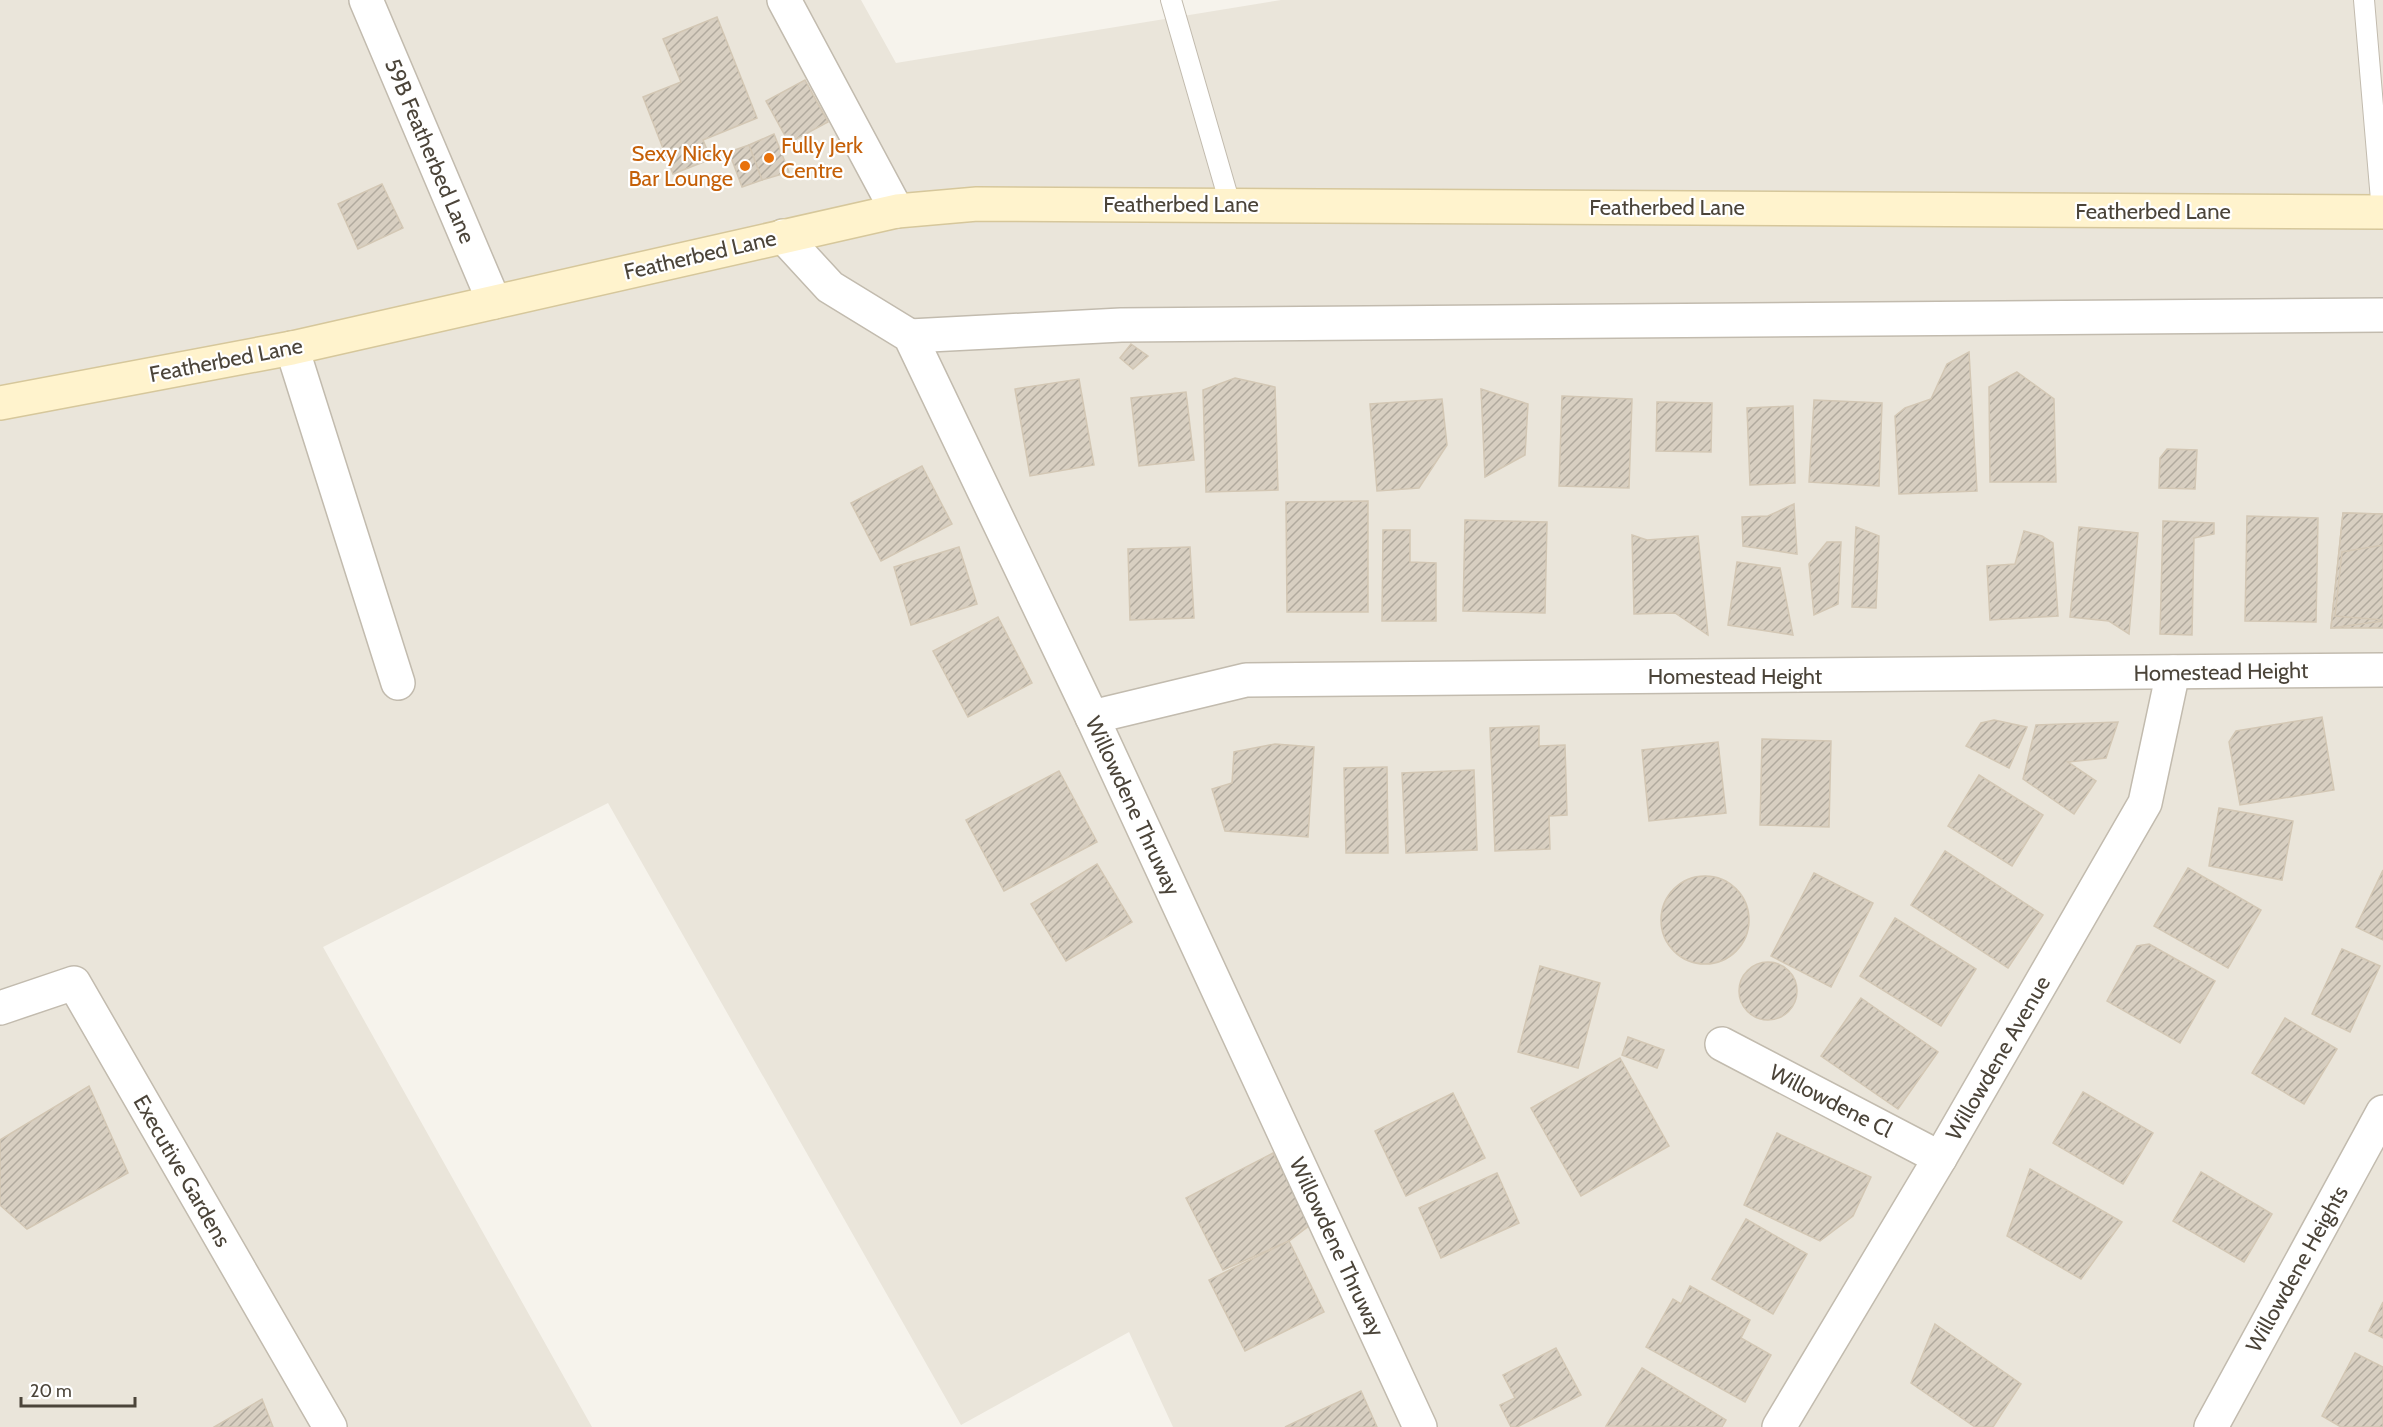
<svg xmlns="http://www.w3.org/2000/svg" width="2383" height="1427" font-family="Cabin,sans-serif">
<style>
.residential{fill:#eae5da}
.building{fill:url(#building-hatch);stroke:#d3c7b4;stroke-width:1.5}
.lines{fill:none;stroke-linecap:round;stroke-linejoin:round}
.lane-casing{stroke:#c2bbae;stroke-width:22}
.street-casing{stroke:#c2bbae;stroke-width:36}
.secondary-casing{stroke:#d6c79b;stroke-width:36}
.lane{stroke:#fff;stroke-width:20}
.street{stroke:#fff;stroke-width:33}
.secondary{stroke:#fff3cd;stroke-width:33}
.food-dot{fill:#e8710a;stroke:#fff;stroke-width:2}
.labels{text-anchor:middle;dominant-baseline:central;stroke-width:4.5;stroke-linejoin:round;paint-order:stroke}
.food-label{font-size:22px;fill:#c56008;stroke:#fff;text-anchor:start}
.street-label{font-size:22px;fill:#4b4439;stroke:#fff}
</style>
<defs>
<pattern id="building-hatch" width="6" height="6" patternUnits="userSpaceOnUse" patternTransform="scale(1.5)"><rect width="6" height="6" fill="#d8cfc1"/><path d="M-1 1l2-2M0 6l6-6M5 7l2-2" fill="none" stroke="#b1aa9e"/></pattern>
</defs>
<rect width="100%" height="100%" fill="#f6f3ec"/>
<polygon class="residential" points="0,0 861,0 896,63 1281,0 2383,0 2383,1427 1173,1427 1129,1332 961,1425 608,803 323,947 592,1427 0,1427"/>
<g class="building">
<polygon points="717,17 757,118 703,140 711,159 673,174 643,97 681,82 663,39"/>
<polygon points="805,80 828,122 789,143 766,101"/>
<polygon points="774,134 789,172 762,180 749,145"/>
<polygon points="749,145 762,180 742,187 729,152"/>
<polygon points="382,184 403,228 358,249 338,204"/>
<polygon points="1131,344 1148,356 1133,369 1120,358"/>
<polygon points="1969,352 1977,491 1899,494 1895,416 1905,408 1931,399 1947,364"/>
<polygon points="2017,372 2054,399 2056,482 1990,482 1989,387"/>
<polygon points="1235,378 1275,387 1278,490 1206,492 1203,390"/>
<polygon points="1079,379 1094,465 1030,476 1015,389"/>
<polygon points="1481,389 1528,404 1525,455 1485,477"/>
<polygon points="1186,392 1194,460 1139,466 1131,398"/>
<polygon points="1562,396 1632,399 1629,488 1559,486"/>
<polygon points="1442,399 1447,445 1419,488 1377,491 1370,404"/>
<polygon points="1814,400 1882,403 1879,486 1809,482"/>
<polygon points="1657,402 1712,403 1711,452 1656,451"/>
<polygon points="1793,406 1795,483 1750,485 1747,408"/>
<polygon points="2167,449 2197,450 2195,489 2159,488 2160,458"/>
<polygon points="922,466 952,524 881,561 851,503"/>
<polygon points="1368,501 1368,612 1287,612 1286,502"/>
<polygon points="1794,504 1797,554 1743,546 1742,517 1768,516"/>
<polygon points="2343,513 2383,514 2383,628 2331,628"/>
<polygon points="2343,513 2383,514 2383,621 2331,628"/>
<polygon points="2247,516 2318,518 2316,622 2245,621"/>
<polygon points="1465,520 1547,522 1545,613 1463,611"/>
<polygon points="2163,521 2214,523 2214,534 2194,538 2192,635 2160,634"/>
<polygon points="1856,527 1879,536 1876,608 1852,607"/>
<polygon points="2079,527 2138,533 2129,634 2109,621 2070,617"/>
<polygon points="1383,530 1410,530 1410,562 1436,563 1436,621 1382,621"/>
<polygon points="2024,531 2042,536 2053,543 2058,616 1990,620 1987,566 2015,564"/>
<polygon points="1632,535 1647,540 1698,536 1708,635 1675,613 1634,614"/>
<polygon points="1827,542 1841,542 1838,604 1814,615 1809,564"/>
<polygon points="2383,545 2383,620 2335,616 2342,552"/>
<polygon points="959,547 977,604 911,625 894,567"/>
<polygon points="1190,547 1194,618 1130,620 1128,549"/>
<polygon points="1737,562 1780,568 1793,635 1728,625"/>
<polygon points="998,617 1032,683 968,717 933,651"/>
<polygon points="2322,717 2334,790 2240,805 2229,742 2236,731"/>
<polygon points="1994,720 2027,727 2009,768 1966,746 1981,723"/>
<polygon points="2118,722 2106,758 2068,762 2096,781 2074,814 2023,779 2036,725"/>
<polygon points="1539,726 1539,746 1565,745 1567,815 1549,816 1550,849 1495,851 1490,728"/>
<polygon points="1762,739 1831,741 1829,827 1760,825"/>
<polygon points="1718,742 1726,813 1649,821 1642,750"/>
<polygon points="1275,744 1314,747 1308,837 1225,831 1212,789 1232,783 1234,752"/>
<polygon points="1387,767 1388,853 1346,853 1344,768"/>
<polygon points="1474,770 1477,850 1406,853 1402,773"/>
<polygon points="1059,771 1097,842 1004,891 966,820"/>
<polygon points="1979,775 2043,815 2012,866 1948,826"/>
<polygon points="2219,808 2293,821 2282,880 2209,866"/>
<polygon points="1945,851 2043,915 2008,968 1911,905"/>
<polygon points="1097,864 1132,922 1066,961 1031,904"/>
<polygon points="2188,868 2261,910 2228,968 2154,926"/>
<polygon points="2383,870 2383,940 2356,927"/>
<polygon points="1814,873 1873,903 1831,987 1771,956"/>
<circle cx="1705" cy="920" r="44"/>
<polygon points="1895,918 1976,969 1941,1026 1860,976"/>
<polygon points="2149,944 2215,981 2180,1043 2107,1001 2137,946"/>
<polygon points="2342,949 2380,966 2350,1032 2312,1014"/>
<circle cx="1768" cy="991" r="29"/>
<polygon points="1540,966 1600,983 1578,1068 1518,1052"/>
<polygon points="1861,998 1938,1052 1898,1109 1821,1056"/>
<polygon points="2285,1018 2337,1049 2304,1104 2252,1073"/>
<polygon points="1628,1037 1664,1050 1657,1068 1622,1055"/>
<polygon points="1620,1058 1669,1146 1581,1196 1531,1108"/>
<polygon points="89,1086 128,1173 27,1229 0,1205 0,1140"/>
<polygon points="2083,1092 2153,1133 2123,1184 2053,1143"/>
<polygon points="1453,1093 1485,1158 1406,1196 1375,1131"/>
<polygon points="1777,1133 1871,1177 1853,1216 1820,1241 1744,1205"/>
<polygon points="1273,1153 1310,1225 1289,1241 1223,1270 1186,1198"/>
<polygon points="2030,1169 2122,1222 2081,1279 2007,1236"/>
<polygon points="2201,1172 2272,1214 2244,1262 2173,1221"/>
<polygon points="1497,1173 1519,1223 1441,1258 1419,1208"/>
<polygon points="1746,1219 1807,1254 1773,1314 1712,1279"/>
<polygon points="1289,1241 1324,1312 1245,1351 1209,1280"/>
<polygon points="1690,1286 1750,1320 1741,1338 1771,1355 1745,1402 1646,1347 1673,1299 1681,1304"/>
<polygon points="2383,1302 2383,1338 2369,1331"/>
<polygon points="1935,1324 2021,1384 1993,1427 1975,1427 1911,1383"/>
<polygon points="1556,1348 1581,1395 1517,1427 1511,1427 1500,1405 1515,1398 1503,1375"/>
<polygon points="2355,1353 2383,1367 2383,1427 2341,1427 2322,1416"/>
<polygon points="1642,1368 1726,1420 1722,1427 1606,1426"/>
<polygon points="1361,1391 1377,1427 1285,1427"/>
<polygon points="262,1399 273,1427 214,1427"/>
</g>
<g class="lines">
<g class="lane-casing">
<g id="lane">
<polyline points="1171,0 1230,204"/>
<polyline points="2364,0 2382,212"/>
</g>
</g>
<g class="street-casing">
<g id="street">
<polyline points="366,0 494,302"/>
<polyline points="784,0 897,211"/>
<polyline points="783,236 830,287 910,336 1092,717 1420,1427"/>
<polyline points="910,336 1121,325 2383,315"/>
<polyline points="292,348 398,683"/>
<polyline points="1092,717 1246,680 2383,670"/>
<polyline points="0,1008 74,983 330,1427"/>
<polyline points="1722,1044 1940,1158"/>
<polyline points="1779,1427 1940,1158 2145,803 2173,672"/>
<polyline points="2211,1427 2383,1112"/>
</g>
</g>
<g class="secondary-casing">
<polyline id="secondary" points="0,403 292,348 897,211 977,204 2383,212"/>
</g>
<use href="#lane" class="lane"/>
<use href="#street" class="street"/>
<use href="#secondary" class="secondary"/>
</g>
<g class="food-dot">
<circle cx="769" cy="158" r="6"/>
<circle cx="745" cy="166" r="6"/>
</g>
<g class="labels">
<g class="food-label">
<text x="781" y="145">Fully Jerk<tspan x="781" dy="25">Centre</tspan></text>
<text x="733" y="153" text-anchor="end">Sexy Nicky<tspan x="733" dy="25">Bar Lounge</tspan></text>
</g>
<g class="street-label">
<text transform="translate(430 151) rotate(67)">59B Featherbed Lane</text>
<text x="1181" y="204">Featherbed Lane</text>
<text x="1667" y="207">Featherbed Lane</text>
<text x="2153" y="211">Featherbed Lane</text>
<text transform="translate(700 255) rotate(-13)">Featherbed Lane</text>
<text transform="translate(226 360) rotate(-11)">Featherbed Lane</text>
<text transform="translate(2221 672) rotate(-1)">Homestead Height</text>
<text x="1735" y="676">Homestead Height</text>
<text transform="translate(1133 806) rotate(65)">Willowdene Thruway</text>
<text transform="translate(1998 1058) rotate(-60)">Willowdene Avenue</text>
<text transform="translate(1831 1101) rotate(27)">Willowdene Cl</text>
<text transform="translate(182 1171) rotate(60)">Executive Gardens</text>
<text transform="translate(1337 1247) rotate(65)">Willowdene Thruway</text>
<text transform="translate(2297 1269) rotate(-61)">Willowdene Heights</text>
</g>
</g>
<path d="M21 1397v9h114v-9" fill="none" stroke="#4b4439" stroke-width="3"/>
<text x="30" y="1397" font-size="18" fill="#4b4439" stroke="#ffffff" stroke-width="4.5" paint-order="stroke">20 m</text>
</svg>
